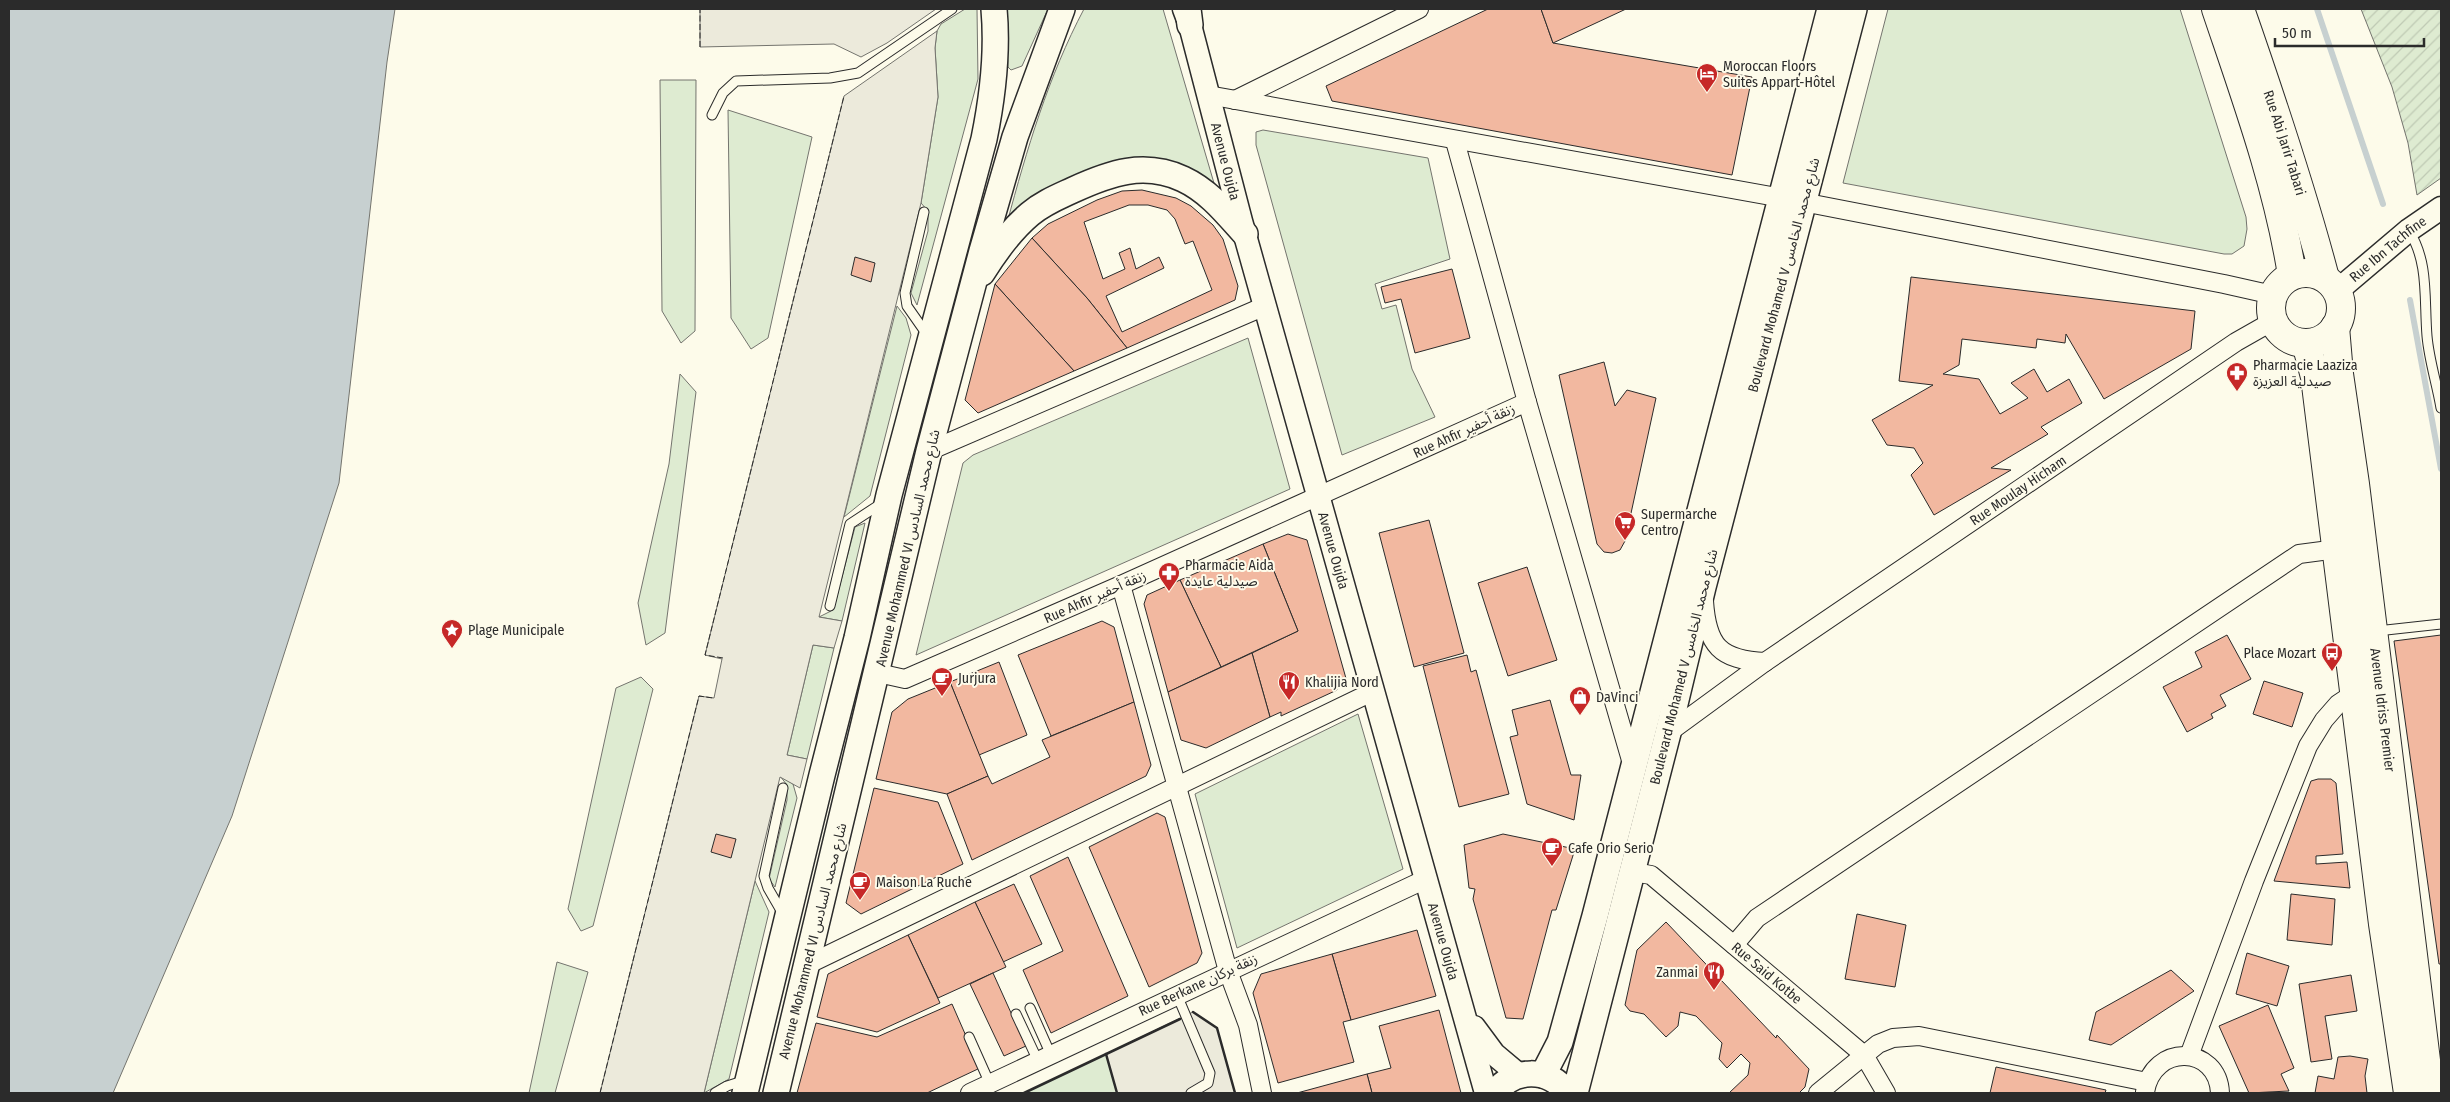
<svg xmlns="http://www.w3.org/2000/svg" width="2450" height="1102" font-family="'Fira Sans Condensed','Noto Sans Arabic',sans-serif">
<style>
.grass{fill:#deebd1;stroke:#74746e}
.garden{fill:url(#garden-furrows);stroke:#74746e}
.parking{fill:#eceadb;stroke:#74746e}
.water{fill:#c7d0d0;stroke:#74746e}
.lines{fill:none;stroke-linecap:round;stroke-linejoin:round}
.stream{stroke:#c7d0d0;stroke-width:6}
.building{fill:#f2b8a0;stroke:#2b2b2b;fill-rule:evenodd}
.service-casing{stroke:#2b2b2b;stroke-width:11}
.minor-casing{stroke:#2b2b2b;stroke-width:20}
.tertiary-casing{stroke:#2b2b2b;stroke-width:25}
.secondary-casing{stroke:#2b2b2b;stroke-width:28}
.primary-casing{stroke:#2b2b2b;stroke-width:30}
.service{stroke:#fdfbea;stroke-width:9}
.minor{stroke:#fdfbea;stroke-width:18}
.tertiary{stroke:#fdfbea;stroke-width:22}
.secondary{stroke:#fdfbea;stroke-width:25}
.primary{stroke:#fdfbea;stroke-width:28}
.fence{stroke:#2b2b2b;stroke-width:1;stroke-dasharray:6 2.5;stroke-linecap:butt}
.wall{stroke:#2b2b2b;stroke-width:2.5}
.labels{text-anchor:middle;dominant-baseline:central;stroke-width:4;stroke-linejoin:round;paint-order:stroke}
.poi-label{font-size:14px;fill:#2b2b2b;stroke:#fdfbea;text-anchor:start}
.street-label{font-size:14px;fill:#2b2b2b;stroke:#fdfbea}
</style>
<defs>
<pattern id="garden-furrows" width="10" height="10" patternUnits="userSpaceOnUse" patternTransform="scale(1.25)"><rect width="10" height="10" fill="#deebd1"/><path d="M-1 1l2-2M0 10L10 0M9 11l2-2" fill="none" stroke="#bfcab4"/></pattern>
</defs>
<rect width="100%" height="100%" fill="#fdfbea"/>
<g class="grass">
<polygon points="965,9 977,9 978,79 917,305 911,293 928,231 928,211 921,203 938,97 935,48 937,31 941,24"/>
<polygon points="1006,9 1048,9 1022,66 1011,70 1008,67"/>
<path d="M1084,9H1163L1216,190L1175,167L1007,223C1027,149 1048,77 1084,9Z"/>
<polygon points="1888,9 2180,9 2246,217 2247,229 2244,246 2232,254 2224,254 1843,183"/>
<polygon points="660,80 696,80 695,331 681,343 662,311"/>
<polygon points="728,110 812,137 768,338 751,349 731,318"/>
<polygon points="1263,130 1428,158 1450,259 1375,284 1382,309 1396,305 1412,369 1435,417 1342,455 1256,145 1256,132"/>
<polygon points="897,306 906,318 911,335 870,496 844,517"/>
<polygon points="1248,338 1290,489 916,655 963,463 973,455"/>
<polygon points="680,374 696,392 665,633 646,645 638,603 669,464"/>
<polygon points="865,523 842,621 819,617 831,611 835,604 855,527"/>
<polygon points="813,645 834,648 807,759 787,755"/>
<polygon points="641,677 653,689 593,926 581,931 568,909 616,688"/>
<polygon points="1358,714 1403,869 1237,948 1195,794"/>
<polygon points="780,776 793,784 797,798 775,887 769,879 787,800 787,785"/>
<polygon points="755,881 769,912 729,1079 704,1093"/>
<polygon points="557,962 588,972 555,1093 529,1093"/>
<polygon points="1106,1054 1117,1093 1024,1093"/>
</g>
<polygon class="garden" points="2361,9 2441,9 2441,178 2417,195 2408,143 2392,87"/>
<g class="parking">
<polygon points="700,9 936,9 887,43 861,57 834,44 700,47"/>
<polygon points="937,31 935,48 938,97 921,203 819,617 842,621 834,648 813,645 787,755 807,759 800,788 780,777 704,1093 600,1093 699,696 714,698 722,659 705,655 844,96"/>
<polygon points="1193,1012 1217,1028 1235,1093 1117,1093 1106,1054"/>
</g>
<polygon class="water" points="9,9 395,9 387,62 339,483 232,816 113,1093 9,1093"/>
<g class="lines">
<g class="stream">
<polyline points="2317,9 2383,204"/>
<polyline points="2410,300 2441,469"/>
</g>
</g>
<g class="building">
<polygon points="1488,9 1541,9 1553,43 1752,77 1732,175 1332,101 1326,86"/>
<polygon points="1541,9 1626,9 1553,43"/>
<path d="M1142,190L1176,198L1191,206L1213,225L1223,239L1238,286L1235,300L1127,348L1087,298L1032,238L1048,224L1097,200L1122,191ZM1129,205H1148L1167,210L1175,219L1185,244L1193,241L1212,290L1122,332L1106,296L1164,268L1159,257L1136,269L1130,248L1119,253L1125,269L1103,279L1084,222Z"/>
<polygon points="1032,238 1087,298 1127,348 1074,371 995,284"/>
<polygon points="855,257 875,263 871,282 851,275"/>
<polygon points="1452,269 1470,338 1415,353 1401,299 1385,303 1381,287"/>
<polygon points="1911,277 2195,311 2191,349 2104,399 2066,334 2065,343 2037,339 2036,348 1962,339 1959,365 1943,374 1979,379 2000,414 2028,398 2011,383 2034,369 2047,392 2069,379 2082,403 2041,427 2048,434 1991,468 2011,470 1934,515 1911,475 1923,463 1914,448 1887,445 1872,420 1933,385 1899,381"/>
<polygon points="995,284 1074,371 978,413 965,400"/>
<polygon points="1604,362 1615,406 1627,390 1656,398 1625,541 1620,550 1612,553 1604,552 1597,544 1559,375"/>
<polygon points="1429,520 1464,653 1414,667 1379,533"/>
<polygon points="1288,534 1307,540 1347,682 1336,687 1337,690 1281,716 1281,712 1270,717 1252,653 1298,631 1263,544"/>
<polygon points="1263,544 1298,631 1221,667 1180,580"/>
<polygon points="1527,567 1557,660 1508,676 1478,583"/>
<polygon points="1180,580 1221,667 1168,692 1144,604 1147,595"/>
<polygon points="1102,621 1114,627 1134,702 1051,736 1018,655"/>
<polygon points="2227,635 2251,679 2220,695 2226,706 2211,714 2213,718 2187,732 2163,687 2202,667 2195,652"/>
<polygon points="2441,635 2441,964 2439,964 2394,641"/>
<polygon points="1252,653 1270,717 1206,748 1181,740 1168,692"/>
<polygon points="1467,655 1471,672 1476,670 1509,794 1459,807 1423,666"/>
<polygon points="999,662 1027,735 979,755 950,682"/>
<polygon points="2264,681 2303,693 2292,727 2253,714"/>
<polygon points="950,682 988,776 947,794 876,779 892,712 908,699"/>
<polygon points="1550,700 1571,775 1581,775 1574,820 1527,804 1510,737 1518,735 1512,710"/>
<polygon points="1134,702 1151,765 1146,776 972,860 947,794 988,776 992,784 1050,757 1042,740"/>
<polygon points="2318,779 2331,779 2336,783 2343,854 2316,856 2316,864 2347,862 2350,888 2274,881 2311,781"/>
<polygon points="874,788 938,802 963,864 861,914 846,903"/>
<polygon points="1157,813 1165,817 1202,953 1197,963 1149,987 1089,847"/>
<polygon points="716,834 736,839 731,858 711,852"/>
<polygon points="1503,834 1575,849 1556,910 1552,910 1523,1019 1506,1018 1473,899 1475,889 1469,888 1464,845"/>
<polygon points="1068,857 1128,996 1051,1033 1023,970 1063,951 1030,876"/>
<polygon points="1014,884 1042,944 1003,962 975,902"/>
<polygon points="2291,894 2335,899 2332,945 2287,940"/>
<polygon points="975,902 1006,967 938,998 908,935"/>
<polygon points="1857,914 1906,925 1895,987 1845,979"/>
<polygon points="1666,922 1776,1038 1777,1035 1809,1069 1805,1087 1799,1093 1729,1093 1748,1075 1750,1063 1741,1054 1727,1068 1719,1059 1722,1043 1696,1016 1680,1012 1678,1026 1666,1037 1644,1014 1630,1011 1625,1005 1637,950"/>
<polygon points="1417,930 1436,996 1351,1020 1332,954"/>
<polygon points="908,935 940,1003 877,1032 817,1017 828,974"/>
<polygon points="2247,953 2289,966 2277,1006 2236,994"/>
<polygon points="1332,954 1351,1020 1343,1022 1354,1062 1278,1083 1253,993 1261,974"/>
<polygon points="2171,970 2194,991 2111,1045 2089,1040 2096,1012"/>
<polygon points="993,973 1026,1046 1004,1056 970,984"/>
<polygon points="2351,975 2357,1011 2325,1016 2332,1059 2311,1062 2299,984"/>
<polygon points="952,1004 980,1068 927,1093 797,1093 816,1023 877,1037"/>
<polygon points="2268,1005 2294,1068 2281,1074 2289,1091 2249,1093 2219,1026"/>
<polygon points="1439,1010 1461,1093 1372,1093 1367,1074 1391,1068 1379,1026"/>
<polygon points="2350,1056 2368,1059 2365,1076 2367,1093 2315,1093 2318,1076 2334,1079 2338,1057"/>
<polygon points="1996,1067 2106,1090 2105,1093 1990,1093"/>
<polygon points="1367,1074 1372,1093 1297,1093"/>
</g>
<g class="lines">
<g class="service-casing">
<g id="service">
<polyline points="712,115 723,93 736,81 830,78 858,73 952,9"/>
<polyline points="924,212 905,293 907,306 928,336"/>
<path d="M2409,231C2429,262 2424,299 2427,336C2429,360 2437,384 2441,408"/>
<polyline points="830,606 850,524 882,503"/>
<polyline points="2377,631 2441,624"/>
<polyline points="783,914 768,888 764,876 783,788"/>
<polyline points="1177,995 1210,1073 1208,1083 1191,1093"/>
<polyline points="1030,1008 1051,1055"/>
<polyline points="1016,1014 1038,1061"/>
<polyline points="969,1037 990,1084"/>
<polyline points="715,1093 727,1086 746,1080"/>
</g>
</g>
<g class="minor-casing">
<g id="minor">
<polyline points="1208,95 1782,198 2224,284 2273,295"/>
<polyline points="1235,100 1419,9"/>
<polyline points="1455,141 1527,402 1633,767"/>
<polyline points="929,451 1265,306"/>
<polyline points="1121,585 1228,971 1248,1025 1262,1093"/>
<path d="M1704,601C1707,646 1720,660 1765,662"/>
<polyline points="878,673 905,679 1121,585 1527,402"/>
<path id="s1" d="M1668,733L1765,662L2236,342L2273,321"/>
<path id="s2" d="M1633,872L1651,875L1864,1055L1886,1093"/>
<polyline points="1734,945 1757,918 2299,554 2337,549"/>
<polyline points="807,965 1374,691"/>
<polyline points="2189,1056 2254,881 2308,746 2324,720 2338,704 2362,688"/>
<path d="M2145,1092C2153,1043 2218,1045 2220,1093"/>
<polyline points="970,1093 1426,879"/>
<polyline points="1818,1093 1878,1044 1893,1038 1919,1036 2147,1082"/>
</g>
</g>
<g class="tertiary-casing">
<g id="tertiary">
<path id="s3" d="M1184,9L1190,25L1241,221L1486,1093"/>
<path id="s4" d="M2337,291L2409,230L2441,208"/>
<polyline points="1474,1027 1494,1054 1519,1075"/>
</g>
</g>
<g class="secondary-casing">
<g id="secondary">
<polyline points="1188,9 1190,25"/>
<path d="M982,273C995,252 1011,230 1030,214C1043,203 1058,197 1073,190C1110,173 1144,161 1183,179C1209,191 1227,214 1245,234"/>
<polyline points="1543,1075 1560,1042 1595,916 1830,9"/>
<path d="M745,1093L822,775L857,638L889,495L984,139C993,95 998,53 994,9"/>
<polyline points="776,1093 929,451 982,251 1015,137 1062,9"/>
<path d="M1495,1093C1513,1068 1549,1067 1567,1093"/>
<polyline points="1575,1093 1668,733 1703,587 1854,9"/>
</g>
</g>
<g class="primary-casing">
<g id="primary">
<path d="M2216,9C2245,95 2278,185 2292,275"/>
<path id="s5" d="M2240,9C2271,98 2301,187 2325,278"/>
<circle cx="2306" cy="308" r="35"/>
<path id="s6" d="M2335,327L2339,374L2355,484L2430,1093"/>
<polyline points="2306,343 2315,377 2383,924 2408,1093"/>
</g>
</g>
<use href="#service" class="service"/>
<use href="#minor" class="minor"/>
<use href="#tertiary" class="tertiary"/>
<use href="#secondary" class="secondary"/>
<use href="#primary" class="primary"/>
<g class="fence">
<polyline points="700,47 700,9"/>
<polyline points="723,658 705,655 844,96"/>
<polyline points="600,1093 699,696 713,698"/>
</g>
<g class="wall">
<polyline points="1193,1012 1217,1028 1235,1093"/>
<polyline points="1106,1054 1117,1093"/>
<polyline points="1024,1093 1180,1019"/>
</g>
</g>
<defs>
<g id="hotel-pin" transform="scale(1.125)"><path d="M0 17L-7.5 6A9.5 9.5 0 1 1 7.5 6Z" fill="#c62828" stroke="#fdfbea"/><path d="M-6-4.5h1.5V1H6V5H4.5V3h-9V5H-6ZM-4 0a1.8 1.8 0 1 1 3.6 0ZM.5 0V-2.5h3Q6-2.5 6 0Z" fill="#fff"/></g>
<g id="pharmacy-pin" transform="scale(1.125)"><path d="M0 17L-7.5 6A9.5 9.5 0 1 1 7.5 6Z" fill="#c62828" stroke="#fdfbea"/><path d="M-2-6h4v4h4v4h-4v4h-4v-4h-4v-4h4Z" fill="#fff"/></g>
<g id="supermarket-pin" transform="scale(1.125)"><path d="M0 17L-7.5 6A9.5 9.5 0 1 1 7.5 6Z" fill="#c62828" stroke="#fdfbea"/><path d="M-6-5.5h2.5l.6 2H6L4.5 2H-2.5L-4.4-4H-6ZM-1.5 3.2a1.3 1.3 0 1 0 .1 0ZM3 3.2a1.3 1.3 0 1 0 .1 0Z" fill="#fff"/></g>
<g id="sight-pin" transform="scale(1.125)"><path d="M0 17L-7.5 6A9.5 9.5 0 1 1 7.5 6Z" fill="#c62828" stroke="#fdfbea"/><path d="M0-6L1.8-2.2L6-1.7L2.9 1.2L3.7 5.4L0 3.3L-3.7 5.4L-2.9 1.2L-6-1.7L-1.8-2.2Z" fill="#fff"/></g>
<g id="bus-pin" transform="scale(1.125)"><path d="M0 17L-7.5 6A9.5 9.5 0 1 1 7.5 6Z" fill="#c62828" stroke="#fdfbea"/><path d="M-5-6H5V4H4V6H2V4H-2V6H-4V4H-5ZM-3.5-4V0h7V-4ZM-3.5 1.2v1.5H-2V1.2ZM2 1.2v1.5H3.5V1.2Z" fill="#fff"/></g>
<g id="cafe-pin" transform="scale(1.125)"><path d="M0 17L-7.5 6A9.5 9.5 0 1 1 7.5 6Z" fill="#c62828" stroke="#fdfbea"/><path d="M-5.5-4.5H6V0H3Q3 3.5 0 3.5H-2.5Q-5.5 3.5-5.5 0ZM3-3.2v2h1.7v-2ZM-6 4.5H4V6H-6Z" fill="#fff"/></g>
<g id="restaurant-pin" transform="scale(1.125)"><path d="M0 17L-7.5 6A9.5 9.5 0 1 1 7.5 6Z" fill="#c62828" stroke="#fdfbea"/><path d="M-5-6h1v4h1v-4h1v4h1v-4h1v5L-1.5 .5V6h-2V.5L-5-1ZM5-6V6H3V1.5H1.5Q1.5-4 5-6Z" fill="#fff"/></g>
<g id="shop-pin" transform="scale(1.125)"><path d="M0 17L-7.5 6A9.5 9.5 0 1 1 7.5 6Z" fill="#c62828" stroke="#fdfbea"/><path d="M-5-2.5h2.3a2.7 3.5 0 0 1 5.4 0H5L5.5 6h-11ZM-1.5-2.5h3a1.5 2.3 0 0 0-3 0Z" fill="#fff"/></g>
</defs>
<g fill-rule="evenodd">
<use href="#hotel-pin" x="1707" y="74"/>
<use href="#pharmacy-pin" x="2237" y="373"/>
<use href="#supermarket-pin" x="1625" y="522"/>
<use href="#pharmacy-pin" x="1169" y="573"/>
<use href="#sight-pin" x="452" y="630"/>
<use href="#bus-pin" x="2332" y="653"/>
<use href="#cafe-pin" x="942" y="678"/>
<use href="#restaurant-pin" x="1289" y="682"/>
<use href="#shop-pin" x="1580" y="697"/>
<use href="#cafe-pin" x="1552" y="848"/>
<use href="#cafe-pin" x="860" y="882"/>
<use href="#restaurant-pin" x="1714" y="972"/>
</g>
<g class="labels">
<g class="poi-label">
<text x="1723" y="66">Moroccan Floors<tspan x="1723" dy="16">Suites Appart-Hôtel</tspan></text>
<text x="2253" y="365">Pharmacie Laaziza<tspan x="2253" dy="16">صيدلية العزيزة</tspan></text>
<text x="1641" y="514">Supermarche<tspan x="1641" dy="16">Centro</tspan></text>
<text x="1185" y="565">Pharmacie Aida<tspan x="1185" dy="16">صيدلية عايدة</tspan></text>
<text x="468" y="630">Plage Municipale</text>
<text x="2316" y="653" text-anchor="end">Place Mozart</text>
<text x="958" y="678">Jurjura</text>
<text x="1305" y="682">Khalijia Nord</text>
<text x="1596" y="697">DaVinci</text>
<text x="1568" y="848">Cafe Orio Serio</text>
<text x="876" y="882">Maison La Ruche</text>
<text x="1698" y="972" text-anchor="end">Zanmai</text>
</g>
<g class="street-label">
<text stroke="none"><textPath href="#s5" startOffset="141">Rue Abi Jarir Tabari</textPath></text>
<text stroke="none"><textPath href="#s3" startOffset="158">Avenue Oujda</textPath></text>
<text stroke="none"><textPath href="#s4" startOffset="66">Rue Ibn Tachfine</textPath></text>
<text transform="translate(1784 275) rotate(-75)">Boulevard Mohamed V شارع محمد الخامس</text>
<text transform="translate(1464 431) rotate(-25)">Rue Ahfir زنقة أحفير</text>
<text stroke="none"><textPath href="#s1" startOffset="426">Rue Moulay Hicham</textPath></text>
<text transform="translate(908 548) rotate(-77)">Avenue Mohammed VI شارع محمد السادس</text>
<text stroke="none"><textPath href="#s3" startOffset="562">Avenue Oujda</textPath></text>
<text transform="translate(1095 597) rotate(-24)">Rue Ahfir زنقة أحفير</text>
<text transform="translate(1684 667) rotate(-76)">Boulevard Mohamed V شارع محمد الخامس</text>
<text stroke="none"><textPath href="#s6" startOffset="386">Avenue Idriss Premier</textPath></text>
<text transform="translate(813 941) rotate(-76)">Avenue Mohammed VI شارع محمد السادس</text>
<text stroke="none"><textPath href="#s3" startOffset="968">Avenue Oujda</textPath></text>
<text stroke="none"><textPath href="#s2" startOffset="170">Rue Said Kotbe</textPath></text>
<text transform="translate(1198 985) rotate(-25)">Rue Berkane زنقة بركان</text>
</g>
</g>
<rect width="2450" height="1102" fill="none" stroke="#2b2b2b" stroke-width="20"/>
<path d="M2275 38v8h149v-8" fill="none" stroke="#2b2b2b" stroke-width="2.5"/>
<text x="2282" y="38" font-size="15" fill="#2b2b2b" stroke="#fdfbea" stroke-width="4" paint-order="stroke">50 m</text>
</svg>
